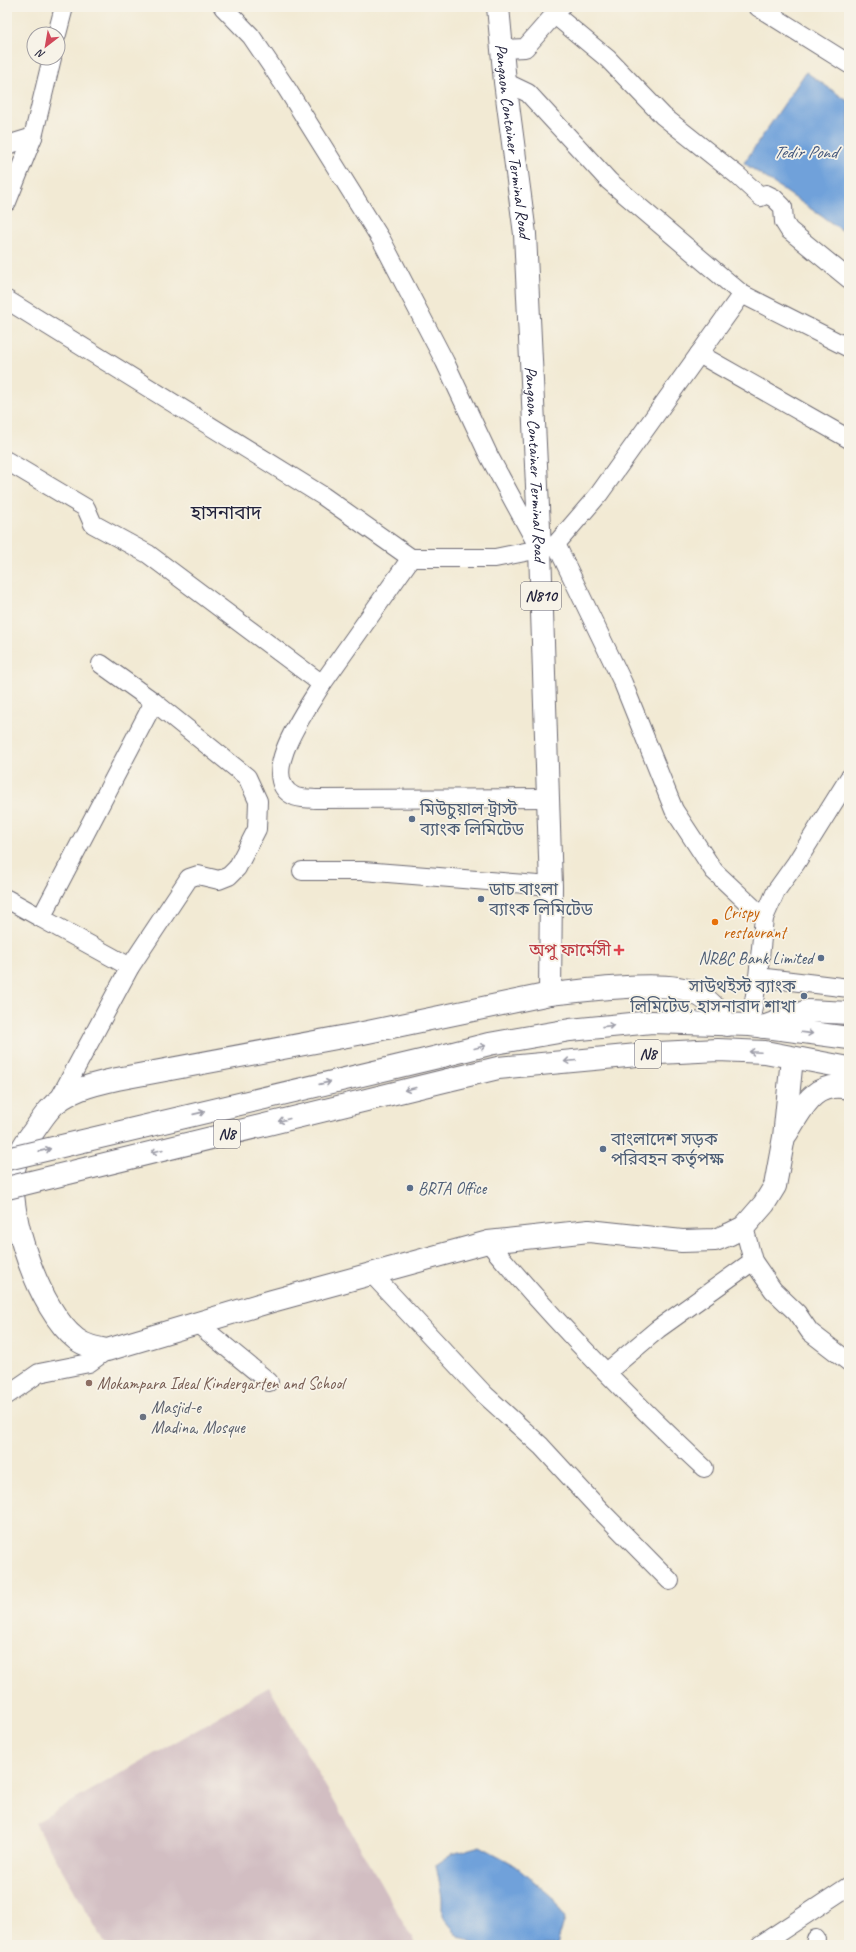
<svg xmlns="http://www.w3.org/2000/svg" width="856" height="1952" font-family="Caveat,'Noto Sans Bengali',sans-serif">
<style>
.industrial{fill:#d2bec2}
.water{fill:#6fa1da;stroke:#48628a}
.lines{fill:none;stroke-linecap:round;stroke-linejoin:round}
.street-casing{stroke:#6b6871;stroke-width:20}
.secondary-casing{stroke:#6b6871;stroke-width:24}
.highway-casing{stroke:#6b6871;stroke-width:24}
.street{stroke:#fff;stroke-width:18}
.secondary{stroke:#fff;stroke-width:22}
.highway{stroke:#fff;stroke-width:22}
.highway-bridge-casing{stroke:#6b6871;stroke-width:24;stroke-linecap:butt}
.highway-bridge{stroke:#fff;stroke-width:22}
.oneway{stroke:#9c9ca7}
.service-dot{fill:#5c6f8a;stroke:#f7f3e8;stroke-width:1.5}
.food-dot{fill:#e8710a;stroke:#f7f3e8;stroke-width:1.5}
.health-dot{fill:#e0444e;stroke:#f7f3e8;stroke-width:1.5}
.education-dot{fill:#8d6e63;stroke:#f7f3e8;stroke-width:1.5}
.worship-dot{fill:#6b7280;stroke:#f7f3e8;stroke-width:1.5}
.labels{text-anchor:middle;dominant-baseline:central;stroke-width:3.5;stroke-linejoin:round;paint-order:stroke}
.shield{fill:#f7f3e8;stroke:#62616f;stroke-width:1}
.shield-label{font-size:16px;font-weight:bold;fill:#22223b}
.street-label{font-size:17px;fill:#22223b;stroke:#f7f3e8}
.service-label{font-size:17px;fill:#4e5e75;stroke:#f7f3e8;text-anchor:start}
.food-label{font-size:17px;fill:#c56008;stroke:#f7f3e8;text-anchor:start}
.health-label{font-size:17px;fill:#be3a42;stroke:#f7f3e8;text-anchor:end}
.education-label{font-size:17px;fill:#785e54;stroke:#f7f3e8;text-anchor:start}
.worship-label{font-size:17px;fill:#5b616d;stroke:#f7f3e8;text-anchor:start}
.water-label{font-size:18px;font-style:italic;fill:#41557b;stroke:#f7f3e8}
.quarter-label{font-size:19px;fill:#22223b;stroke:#f7f3e8}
</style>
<rect width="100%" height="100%" fill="#f7f3e8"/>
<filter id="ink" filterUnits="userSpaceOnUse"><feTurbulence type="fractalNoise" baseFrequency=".025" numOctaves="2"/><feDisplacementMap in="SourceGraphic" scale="8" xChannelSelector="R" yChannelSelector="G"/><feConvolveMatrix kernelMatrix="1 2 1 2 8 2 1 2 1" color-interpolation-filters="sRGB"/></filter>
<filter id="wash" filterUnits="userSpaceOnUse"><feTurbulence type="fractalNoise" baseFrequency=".012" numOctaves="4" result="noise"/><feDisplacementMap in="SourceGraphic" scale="16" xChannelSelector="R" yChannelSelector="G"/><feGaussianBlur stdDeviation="0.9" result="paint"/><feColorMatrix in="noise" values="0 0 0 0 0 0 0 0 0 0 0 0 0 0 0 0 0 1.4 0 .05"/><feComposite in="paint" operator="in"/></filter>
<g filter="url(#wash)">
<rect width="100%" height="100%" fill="#f2ead4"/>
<polygon class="industrial" points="269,1687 416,1945 106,1945 35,1823"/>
<g class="water">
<polygon points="806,72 849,102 849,235 744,163"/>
<polygon points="480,1846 515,1865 552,1897 565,1918 557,1945 475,1945 459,1936 442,1916 442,1897 436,1865 452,1854"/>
</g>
</g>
<g filter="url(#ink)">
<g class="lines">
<g class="street-casing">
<g id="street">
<polyline points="223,7 251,36 287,89 382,241 445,362 489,456 539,548"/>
<polyline points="758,7 849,64"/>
<polyline points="555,15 608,59 663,116 737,175 761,197 766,194 774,198 783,207 784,222 789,230 849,279"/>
<polyline points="57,34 64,7"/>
<polyline points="502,49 525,48 561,7"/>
<polyline points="505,82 528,93 609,181 742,294 849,348"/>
<polyline points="7,145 33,137"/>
<polyline points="7,202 33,137 52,58"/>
<polyline points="7,300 323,496 411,558"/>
<polyline points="699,354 849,439"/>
<polyline points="7,461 86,508 93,524 148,554 322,684 411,558 495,558 540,549 556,544 599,494 742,294"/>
<polyline points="556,544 623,683 674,810 714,871 764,918"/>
<path d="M322,684C309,706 255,778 294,796C299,799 309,798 315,799L548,798"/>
<polyline points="302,871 363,871 551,886"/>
<polyline points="7,899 41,918"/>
<polyline points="130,967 41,918 154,702"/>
<polyline points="758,977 849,988"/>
<polyline points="750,1025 758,977 764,918 776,891 796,863 849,778"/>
<polyline points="58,1101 130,967 189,878 198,875 219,880 229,876 237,868 257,829 258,801 247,777 154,702 101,664"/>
<polyline points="744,1227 753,1261 773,1290 797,1313 810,1332 849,1362"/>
<path d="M488,1242C555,1322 628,1397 704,1468"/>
<polyline points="372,1274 485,1395 541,1446 601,1511 670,1581"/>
<polyline points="198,1324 269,1382"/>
<polyline points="607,1372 658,1329 753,1261"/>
<polyline points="7,1395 39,1373 89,1363 107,1350"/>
<polyline points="760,1945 849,1886"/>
<polyline points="815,1945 816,1939"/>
</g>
</g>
<g class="secondary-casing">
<g id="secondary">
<path d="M550,994L363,1033L117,1079C94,1084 64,1091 49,1110C43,1117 38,1125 33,1132C25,1143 16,1157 14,1170C6,1215 40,1311 76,1339C85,1346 96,1348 107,1350L272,1301L488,1242L589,1231L682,1241L715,1240L730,1234L744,1227L764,1204L775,1186L784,1137L792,1058"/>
<polyline points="763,1027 807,1011 849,1013"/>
<path d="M787,1133C803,1107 814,1080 849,1088"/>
</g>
</g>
<g class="highway-casing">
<g id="highway">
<path id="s1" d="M498,7L505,82L525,234L540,549L548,798L551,886L550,994C582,991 669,979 695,993C710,1000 719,1011 727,1025"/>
<polyline points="442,1056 489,1044 570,1030 652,1022 750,1025 849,1038"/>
<polyline points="448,1080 498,1068 659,1053 718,1050 765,1052 849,1068"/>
</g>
</g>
<use href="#street" class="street"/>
<use href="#secondary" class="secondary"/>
<use href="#highway" class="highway"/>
<g class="highway-bridge-casing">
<g id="highway-bridge">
<polyline points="7,1159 442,1056"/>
<polyline points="7,1188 448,1080"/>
</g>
</g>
<use href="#highway-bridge" class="highway-bridge"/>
</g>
<defs><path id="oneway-shaft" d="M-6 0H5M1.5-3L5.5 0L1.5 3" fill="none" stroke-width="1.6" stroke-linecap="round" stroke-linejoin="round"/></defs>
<g class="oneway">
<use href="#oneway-shaft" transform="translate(608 1026) rotate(-6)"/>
<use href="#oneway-shaft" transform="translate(807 1033) rotate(7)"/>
<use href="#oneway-shaft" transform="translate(480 1047) rotate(-14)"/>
<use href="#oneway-shaft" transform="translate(755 1052) rotate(-177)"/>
<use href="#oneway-shaft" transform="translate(570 1061) rotate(175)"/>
<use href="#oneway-shaft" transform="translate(325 1083) rotate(-13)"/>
<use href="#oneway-shaft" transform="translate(410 1089) rotate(166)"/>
<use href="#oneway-shaft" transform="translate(199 1113) rotate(-13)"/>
<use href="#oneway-shaft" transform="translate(284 1120) rotate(166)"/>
<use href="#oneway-shaft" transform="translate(45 1150) rotate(-13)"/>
<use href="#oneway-shaft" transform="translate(157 1151) rotate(166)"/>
</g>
</g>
<g class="service-dot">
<circle cx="412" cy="819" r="4"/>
<circle cx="481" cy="899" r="4"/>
<circle cx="821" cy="958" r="4"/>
<circle cx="804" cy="996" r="4"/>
<circle cx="603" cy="1149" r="4"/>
<circle cx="410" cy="1188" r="4"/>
</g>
<circle class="food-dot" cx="715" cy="922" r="4"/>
<path class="health-dot" d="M617 944h4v4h4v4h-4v4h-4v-4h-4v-4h4z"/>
<circle class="education-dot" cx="89" cy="1383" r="4"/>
<circle class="worship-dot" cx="143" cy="1417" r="4"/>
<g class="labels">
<g class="shield">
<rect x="521" y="582" width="40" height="28" rx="3"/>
<rect x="635" y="1040" width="26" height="28" rx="3"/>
<rect x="214" y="1120" width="26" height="28" rx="3"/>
</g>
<g class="shield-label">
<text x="541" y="596">N810</text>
<text x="648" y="1054">N8</text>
<text x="227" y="1134">N8</text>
</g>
<g class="street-label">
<text stroke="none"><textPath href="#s1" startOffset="135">Pangaon Container Terminal Road</textPath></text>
<text stroke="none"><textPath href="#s1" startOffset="459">Pangaon Container Terminal Road</textPath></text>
</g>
<g class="service-label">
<text x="420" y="809">মিউচুয়াল ট্রাস্ট<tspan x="420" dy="20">ব্যাংক লিমিটেড</tspan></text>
<text x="489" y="889">ডাচ বাংলা<tspan x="489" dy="20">ব্যাংক লিমিটেড</tspan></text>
<text x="813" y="958" text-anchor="end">NRBC Bank Limited</text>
<text x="796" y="986" text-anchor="end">সাউথইস্ট ব্যাংক<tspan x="796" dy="20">লিমিটেড, হাসনাবাদ শাখা</tspan></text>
<text x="611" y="1139">বাংলাদেশ সড়ক<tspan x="611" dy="20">পরিবহন কর্তৃপক্ষ</tspan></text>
<text x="418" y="1188">BRTA Office</text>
</g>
<g class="food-label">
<text x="723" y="912">Crispy<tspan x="723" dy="20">restaurant</tspan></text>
</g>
<g class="health-label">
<text x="611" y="950">অপু ফার্মেসী</text>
</g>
<g class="education-label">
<text x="97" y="1383">Mokampara Ideal Kindergarten and School</text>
</g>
<g class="worship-label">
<text x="151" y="1407">Masjid-e<tspan x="151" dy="20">Madina, Mosque</tspan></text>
</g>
<g class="water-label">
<text x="805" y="152">Tedir Pond</text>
</g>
<g class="quarter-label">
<text x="226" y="513">হাসনাবাদ</text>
</g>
</g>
<rect width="856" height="1952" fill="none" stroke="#f7f3e8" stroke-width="24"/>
<g transform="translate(46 46) rotate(211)"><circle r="19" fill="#f7f3e8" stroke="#a29fa3"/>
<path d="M0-3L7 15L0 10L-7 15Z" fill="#d1495b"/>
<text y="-6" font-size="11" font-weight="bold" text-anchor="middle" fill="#22223b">N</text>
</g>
</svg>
